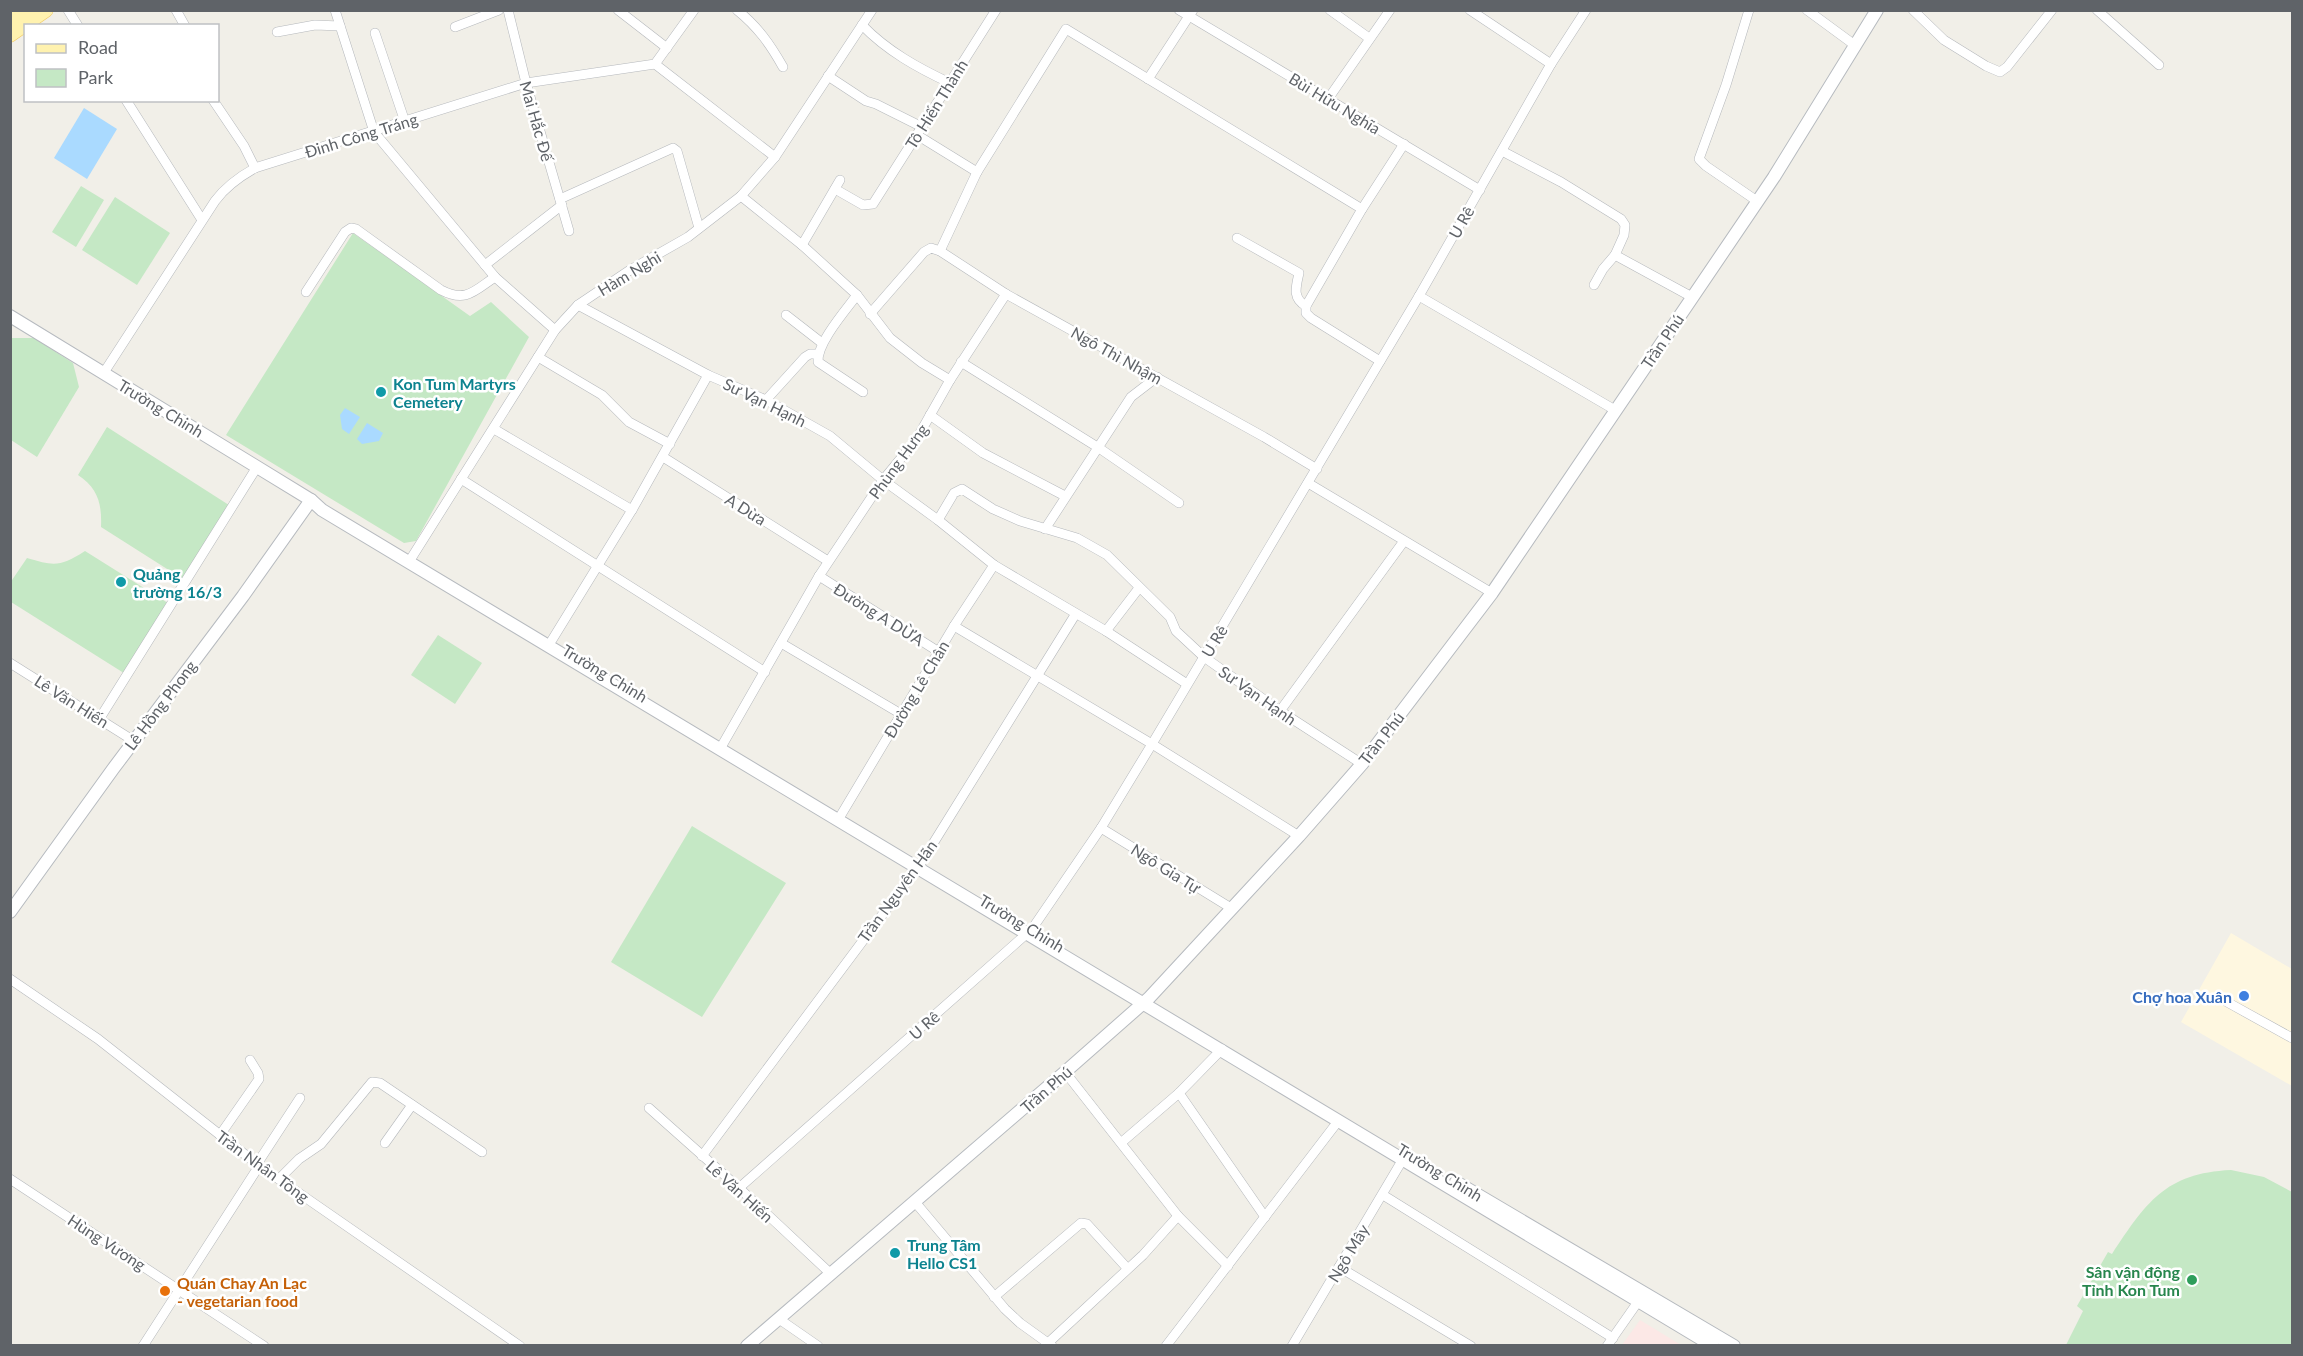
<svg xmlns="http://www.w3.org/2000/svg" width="2303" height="1356" font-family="Lato,sans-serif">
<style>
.commercial{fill:#fef7e0}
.medical{fill:#fce8e6}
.green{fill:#c5e8c5}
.water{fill:#aadaff}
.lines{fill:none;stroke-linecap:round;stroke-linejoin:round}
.street-casing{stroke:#b5b8bc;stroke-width:10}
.secondary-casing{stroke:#b6babf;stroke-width:14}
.primary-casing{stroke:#f2c960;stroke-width:15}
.street{stroke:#fff;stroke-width:9}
.secondary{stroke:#fff;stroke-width:12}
.primary{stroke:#fff2af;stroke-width:14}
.culture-dot{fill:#0f9aa8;stroke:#fff;stroke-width:2}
.shop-dot{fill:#3f7fe0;stroke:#fff;stroke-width:2}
.leisure-dot{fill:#2e9e5b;stroke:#fff;stroke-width:2}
.food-dot{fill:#e8710a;stroke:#fff;stroke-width:2}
.labels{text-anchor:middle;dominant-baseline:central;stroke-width:5;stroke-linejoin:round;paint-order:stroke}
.street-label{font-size:16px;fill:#5f6368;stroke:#fff}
.culture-label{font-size:16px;font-weight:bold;fill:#0d838f;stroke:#fff;text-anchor:start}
.shop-label{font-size:16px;font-weight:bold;fill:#366cbe;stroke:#fff;text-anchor:end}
.leisure-label{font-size:16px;font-weight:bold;fill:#27864d;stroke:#fff;text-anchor:end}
.food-label{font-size:16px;font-weight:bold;fill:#c56008;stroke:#fff;text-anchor:start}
</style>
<rect width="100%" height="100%" fill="#f1efe8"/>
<polygon class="commercial" points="2231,933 2292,969 2292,1086 2181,1022"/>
<polygon class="medical" points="1640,1320 1681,1345 1622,1345"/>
<g class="green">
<polygon points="81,186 104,200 76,247 52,232"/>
<polygon points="115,197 170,233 137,285 82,250"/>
<polygon points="353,233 470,316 491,302 529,337 416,541 404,543 226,435"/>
<polygon points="11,338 34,338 73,363 79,387 37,457 11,440"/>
<path d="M107,427L232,507L186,581L101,527C102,504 98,488 78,475Z"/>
<path d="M85,551L171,605L127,675L11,602L10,583L27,558C54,566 60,567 85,551Z"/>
<polygon points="438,635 482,663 455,704 411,675"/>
<polygon points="692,826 786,883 702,1017 611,962"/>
<path d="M2231,1170L2264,1177L2292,1192V1345H2066L2083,1311L2077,1306L2108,1252L2112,1254C2146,1203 2165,1173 2231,1170Z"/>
</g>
<g class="water">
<polygon points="84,108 117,129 87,179 54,158"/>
<polygon points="345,408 360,417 349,434 342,429 340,415"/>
<polygon points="367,423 383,433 379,441 362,444 357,439"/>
</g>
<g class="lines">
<g class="street-casing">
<g id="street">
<polyline points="68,10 78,26"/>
<polyline points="176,10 185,26"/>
<polyline points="335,10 374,132 495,277 555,330"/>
<polyline points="508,10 526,83 569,231"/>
<polyline points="618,10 667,48"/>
<path d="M737,10C758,27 770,44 783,67"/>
<polyline points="1179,10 1480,190"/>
<polyline points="1330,10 1369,38"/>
<polyline points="1470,10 1551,64"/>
<polyline points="1749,10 1726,85 1699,159 1706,166 1757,201"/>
<polyline points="1807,10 1856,46"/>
<polyline points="1913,10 1944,40 1986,66 2000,72 2007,67 2052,10"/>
<polyline points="2097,10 2159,65"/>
<path d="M862,25C887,51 918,68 950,83"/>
<polyline points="455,27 499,10"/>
<polyline points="277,32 315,25 340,26"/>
<polyline points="375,33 405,122"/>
<polyline points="655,64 775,157"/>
<polyline points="828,76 866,101 876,104 922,127"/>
<polyline points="1148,79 1193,10"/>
<polyline points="1328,99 1390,10"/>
<polyline points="126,100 202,220"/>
<polyline points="213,100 244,146 255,168"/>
<polyline points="917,135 977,172 940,251"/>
<polyline points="1502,151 1561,182 1621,219 1625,225 1624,235 1615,255 1692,297"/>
<polyline points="977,172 1066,29 1362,209"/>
<polyline points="835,189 863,205 873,204 996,10"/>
<polyline points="560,199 673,148 677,151 699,228"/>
<path d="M1237,238L1299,273C1296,287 1292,298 1306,306"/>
<polyline points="802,245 840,180"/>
<polyline points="485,265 562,205"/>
<polyline points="1594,285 1603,269 1615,255"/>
<path d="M306,292L345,232L351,228L356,229L441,290C466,303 474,291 495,277"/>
<path d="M857,295C845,311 817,343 818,362L863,392"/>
<polyline points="1419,296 1615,410"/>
<polyline points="578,305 708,375 766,400 830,436 883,480 938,520 994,565 1106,631 1139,588"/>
<polyline points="870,314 924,252 931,248 940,251 1006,294"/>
<polyline points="786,315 822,343"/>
<polyline points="538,357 602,395 629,422 670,444"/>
<polyline points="1380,361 1311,318 1306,313 1306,306 1362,209 1404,144"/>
<polyline points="961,362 1099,448 1179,503"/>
<path d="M103,374L215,201C226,186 239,177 255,168L526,83L655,64L694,10"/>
<polyline points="950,380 1006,294 1264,437 1317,469"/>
<polyline points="766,400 805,357 810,354 817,354"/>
<polyline points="930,415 983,453 1065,496"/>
<polyline points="494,429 632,510"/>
<polyline points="663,457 828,561"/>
<polyline points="461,479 765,672"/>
<polyline points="1308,483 1492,593"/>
<polyline points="938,520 954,493 962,489 993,509 1020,521 1077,538 1107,555 1170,617 1176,631 1204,657 1280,711 1362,764"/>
<polyline points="1045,529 1131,397 1157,377"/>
<polyline points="412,557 555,330 578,305 630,270 688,237 741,196 775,157 872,10"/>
<polyline points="819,576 939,652"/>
<polyline points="954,626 1152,744 1299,836"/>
<polyline points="1106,631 1187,684"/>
<polyline points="552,640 632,510 708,375"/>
<polyline points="781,643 901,714"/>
<polyline points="10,663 134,741"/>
<polyline points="1280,711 1404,541"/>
<polyline points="100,718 257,467"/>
<polyline points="720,749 819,576 883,480 916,440 950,380 922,363 890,338 857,295 802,245 741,196"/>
<polyline points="841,815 954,626 994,565"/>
<polyline points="1101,828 1231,908"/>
<polyline points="10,979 98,1039 257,1164 520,1346"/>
<polyline points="2227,1002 2292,1038"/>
<polyline points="1065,1072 1178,1216 1228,1266"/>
<polyline points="1179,1093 1265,1217"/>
<polyline points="649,1108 739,1188 831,1274"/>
<polyline points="220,1135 259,1079 258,1073 250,1060"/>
<polyline points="1122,1142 1179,1093 1222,1049"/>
<polyline points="385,1143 412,1105"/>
<polyline points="702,1156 921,863 1075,615"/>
<polyline points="257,1164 300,1098"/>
<polyline points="10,1179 264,1346"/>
<polyline points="279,1179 299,1159 321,1144 372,1082 380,1083 482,1152"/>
<polyline points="739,1188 1032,929 1101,828 1152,744 1419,296 1551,64 1586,10"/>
<polyline points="1383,1195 1613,1338"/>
<polyline points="915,1202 1005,1309 1020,1323 1052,1346"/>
<polyline points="1339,1267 1471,1346"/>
<polyline points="994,1297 1081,1223 1087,1224 1127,1268"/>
<polyline points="779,1319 818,1346"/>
<polyline points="1048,1343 1143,1255 1178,1216"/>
<polyline points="143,1346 259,1166"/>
<polyline points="1166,1346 1339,1120"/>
<polyline points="1292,1346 1403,1159"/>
<polyline points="1607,1346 1642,1296"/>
</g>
</g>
<g class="secondary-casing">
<g id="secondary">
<polyline points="10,316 311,500 322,510 1713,1346"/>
<polyline points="10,912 113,769 243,596 311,500"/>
<polyline points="1456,1182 1734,1346"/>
<polyline points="747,1346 1065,1072 1149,998 1299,836 1362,764 1492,593 1774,177 1877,10"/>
</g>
</g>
<g class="primary-casing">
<g id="primary">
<polyline points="10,21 25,10"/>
<polyline points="10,35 46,10"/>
</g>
</g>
<use href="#street" class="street"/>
<use href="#secondary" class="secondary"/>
<use href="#primary" class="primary"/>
</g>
<g class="culture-dot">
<circle cx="381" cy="392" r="6"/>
<circle cx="121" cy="582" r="6"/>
<circle cx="895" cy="1253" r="6"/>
</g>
<circle class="shop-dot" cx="2244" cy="996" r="6"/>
<circle class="leisure-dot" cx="2192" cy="1280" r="6"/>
<circle class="food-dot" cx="165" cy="1291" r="6"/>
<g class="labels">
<g class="street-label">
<text transform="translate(1335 103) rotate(31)">Bùi Hữu Nghĩa</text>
<text transform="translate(936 104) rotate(-58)">Tô Hiến Thành</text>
<text transform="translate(537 121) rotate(74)">Mai Hắc Đế</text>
<text transform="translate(361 135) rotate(-17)">Đinh Công Tráng</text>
<text transform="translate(1461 222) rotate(-60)">U Rê</text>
<text transform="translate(629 273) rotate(-31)">Hàm Nghi</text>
<text transform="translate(1662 341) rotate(-56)">Trần Phú</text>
<text transform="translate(1117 355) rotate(29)">Ngô Thì Nhậm</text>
<text transform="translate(765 402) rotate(26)">Sư Vạn Hạnh</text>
<text transform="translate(161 408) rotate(31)">Trường Chinh</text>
<text transform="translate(898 461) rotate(-54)">Phùng Hưng</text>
<text transform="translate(746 509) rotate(32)">A Dừa</text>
<text transform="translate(879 614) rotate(32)">Đường A DỪA</text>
<text transform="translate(1214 641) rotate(-59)">U Rê</text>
<text transform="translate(605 673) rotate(31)">Trường Chinh</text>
<text transform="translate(916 689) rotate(-59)">Đường Lê Chân</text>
<text transform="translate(1258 695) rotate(35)">Sư Vạn Hạnh</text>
<text transform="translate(72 701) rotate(32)">Lê Văn Hiến</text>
<text transform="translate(160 705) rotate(-53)">Lê Hồng Phong</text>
<text transform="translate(1381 738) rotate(-52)">Trần Phú</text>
<text transform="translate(1166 868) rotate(32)">Ngô Gia Tự</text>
<text transform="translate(897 891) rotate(-54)">Trần Nguyên Hãn</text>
<text transform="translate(1022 923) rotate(31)">Trường Chinh</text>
<text transform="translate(924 1025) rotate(-41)">U Rê</text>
<text transform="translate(1046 1089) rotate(-41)">Trần Phú</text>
<text transform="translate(263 1166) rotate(36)">Trần Nhân Tông</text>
<text transform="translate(1440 1172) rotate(31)">Trường Chinh</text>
<text transform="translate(740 1191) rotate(42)">Lê Văn Hiến</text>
<text transform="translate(107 1242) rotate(33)">Hùng Vương</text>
<text transform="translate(1348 1253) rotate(-59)">Ngô Mây</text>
</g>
<g class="culture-label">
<text x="393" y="383">Kon Tum Martyrs<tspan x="393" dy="18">Cemetery</tspan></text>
<text x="133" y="573">Quảng<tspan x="133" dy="18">trường 16/3</tspan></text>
<text x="907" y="1244">Trung Tâm<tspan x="907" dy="18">Hello CS1</tspan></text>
</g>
<g class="shop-label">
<text x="2232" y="996">Chợ hoa Xuân</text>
</g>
<g class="leisure-label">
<text x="2180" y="1271">Sân vận động<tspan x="2180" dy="18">Tỉnh Kon Tum</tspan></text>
</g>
<g class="food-label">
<text x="177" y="1282">Quán Chay An Lạc<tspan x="177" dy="18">- vegetarian food</tspan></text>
</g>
</g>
<rect width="2303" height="1356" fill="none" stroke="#5f6368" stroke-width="24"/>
<rect x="24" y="24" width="195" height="78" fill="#ffffff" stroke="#bfc1c3" stroke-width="1.5"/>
<rect x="36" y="44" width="30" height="9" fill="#fff2af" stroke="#bfc1c3" stroke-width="1.5"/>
<text x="78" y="54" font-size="18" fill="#5f6368">Road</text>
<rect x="36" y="69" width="30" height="18" fill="#c5e8c5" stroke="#bfc1c3" stroke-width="1.5"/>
<text x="78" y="84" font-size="18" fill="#5f6368">Park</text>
</svg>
